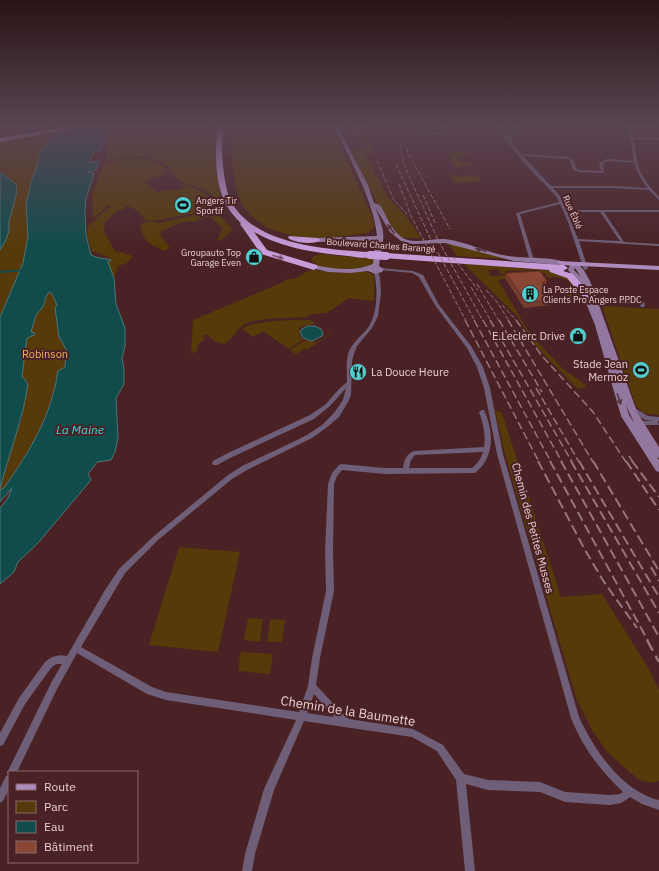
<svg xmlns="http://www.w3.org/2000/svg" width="659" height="871" font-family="'IBM Plex Sans',sans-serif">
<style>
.green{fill:#563a09}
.water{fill:#114c4c;stroke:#527474}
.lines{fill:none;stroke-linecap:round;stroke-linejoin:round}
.stream{stroke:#527474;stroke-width:1}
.canal{fill:#114c4c;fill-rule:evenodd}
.street{fill:#6f5e77;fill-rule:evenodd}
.secondary{fill:#92779e;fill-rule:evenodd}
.primary{fill:#ad8bbd;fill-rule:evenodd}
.highway{fill:#c69cd9;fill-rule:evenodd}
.rail-far3{stroke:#977578;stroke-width:1;stroke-dasharray:4.5 2;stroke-linecap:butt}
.rail-far2{stroke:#977578;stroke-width:1.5;stroke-dasharray:8 3.5;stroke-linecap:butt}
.rail-far1{stroke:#977578;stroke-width:2;stroke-dasharray:10 4.5;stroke-linecap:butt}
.rail{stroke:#977578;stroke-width:2.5;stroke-dasharray:12 6;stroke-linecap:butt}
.highway-bridge{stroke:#c69cd9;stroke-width:8}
.wall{fill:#763c2e}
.building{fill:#894635;stroke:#603125}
.oneway{fill:#58333e}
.oneway2{fill:#7c536e}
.labels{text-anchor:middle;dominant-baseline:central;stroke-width:4;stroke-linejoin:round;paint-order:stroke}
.far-poi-label{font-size:9px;fill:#ebd0d1;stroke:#4a2226;text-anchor:start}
.far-street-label{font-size:9px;fill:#ebd0d1;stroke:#4a2226}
.poi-label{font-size:11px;fill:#ebd0d1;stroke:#4a2226;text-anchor:end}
.park-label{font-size:11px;fill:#efb35a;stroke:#4a2226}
.street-label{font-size:11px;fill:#ebd0d1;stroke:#4a2226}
.water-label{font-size:12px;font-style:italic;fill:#3bdada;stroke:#4a2226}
.near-street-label{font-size:13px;fill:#ebd0d1;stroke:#4a2226}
</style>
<rect width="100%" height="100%" fill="#4a2226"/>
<g class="green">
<polygon points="0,125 61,125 0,135"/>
<path d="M114,125H207L210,128L213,137L220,198L215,199C203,184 191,188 177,179C172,175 171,171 168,167C164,161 152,158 145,156L105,160L109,138Z"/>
<polygon points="228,125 331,125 370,212 375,226 369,233 318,239 292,236 267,228 250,215 242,204 235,184"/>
<polygon points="358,125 368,125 373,152 365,153 388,198 406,216 421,238 401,238 393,229 379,204 377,203 351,151 366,148"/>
<polygon points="634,125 659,125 659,138 643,137"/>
<path d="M53,132L39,158L31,181L26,220L28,236L23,263L0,317V250L6,240L9,231V221L17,190L16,184C9,179 6,174 0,170V141Z"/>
<polygon points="464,152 466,155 456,156 461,163 472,162 474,166 456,167 447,153"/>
<path d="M139,158L149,159L164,167L166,174L144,181L157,192L186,188L179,183C194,188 207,190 215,206L206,209L207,211L152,221L145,220C140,210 132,207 122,205L126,208L117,211L105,222L104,232L115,251L133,256L127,263L118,266L115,276L107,279L106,261L110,258L92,251L87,235L88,226L105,210L113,206H107L93,219L92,195L104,163L113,161Z"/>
<polygon points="449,174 459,176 477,175 482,181 455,183"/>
<path d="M207,212C217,211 227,221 232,230L220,241L217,240L223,228L209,216L193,222L188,221L179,223L161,232L160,235L170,248L164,251C151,244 142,242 140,225C145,221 152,221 159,223Z"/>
<polygon points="447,242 506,259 457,256"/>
<path d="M321,254L374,259L373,264L370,266C355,269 321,275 311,259L314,256Z"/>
<path d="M464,264L546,270C565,273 572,280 581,297L568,301L565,297L571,290L572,285C567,278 559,277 551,277L552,279H550L544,273L534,270L505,271L506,273L501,274L498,269L488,270L491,276L507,275L509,278L498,280L527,329L532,333L531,335L562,368L587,386L578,389L536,346L517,316Z"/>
<path d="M312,270C323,271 333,272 344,273C355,273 364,269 374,275V301L349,298L327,313L307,315L308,317C291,318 259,317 245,324C235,329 233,340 225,343C217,345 212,339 206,334L202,336L205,339L198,344L197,351L191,354L193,320L284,282V280L297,278L306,272Z"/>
<path d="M49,292L52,294L57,305L55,308L59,337L66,349L65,367L58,371C51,417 30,451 4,488L0,490L16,432L22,419V407L26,401L22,376L27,338L31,333L36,315L43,307Z"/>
<polygon points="602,306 659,309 659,415 644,413 636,406"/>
<path d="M311,320L315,323L298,328L300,330L299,335L303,340L289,349L263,331L253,337L242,329C249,321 300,319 311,320Z"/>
<path d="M329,330L331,332L329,335L307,350L305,348L296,354L290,350C298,345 308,336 316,343L329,334L330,332Z"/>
<polygon points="495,410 502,413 561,597 602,594 647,666 659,690 659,781 652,783 639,780 608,753 592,730 576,698 521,510 505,454"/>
<polygon points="179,547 240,552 218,652 149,645"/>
<polygon points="248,618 263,619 260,642 244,640"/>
<polygon points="270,619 285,620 282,642 267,642"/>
<polygon points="241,652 273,654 270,674 238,671"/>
</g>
<g class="water">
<path d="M61,125H106V134L104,141L100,142L103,143L100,151H94L89,162H99L96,170L88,172L94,173L86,199L85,211L86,235L91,255L96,257L111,260L108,262L114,278L116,304L125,328V346L122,358L124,369V384L116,398L118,438L115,452L111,460L97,462L88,474L91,480L38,543L18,562L14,572L0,584V508L8,498L12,488L0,502V490L4,488C30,451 51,417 58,371L65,367L66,349L59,337L55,308L57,305L52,294L49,292L46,297L43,307L36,315L31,332L35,333L34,335L27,338L22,376L28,384C23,420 9,453 0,489V317L23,263L28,236L26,204L31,182L39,160L37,156L47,142Z"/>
<polygon points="0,172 16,184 17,192 9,221 9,231 6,240 0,250"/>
<polygon points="308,326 315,326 321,329 323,333 322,336 312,341 303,338 300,332 302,329"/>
</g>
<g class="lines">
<polyline class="stream" points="22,127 31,125"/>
<polygon class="canal" points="26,269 27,269 27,271 0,273 0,271"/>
<g class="street">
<path d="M414,125H417L421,133L443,132L439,125H442L446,132L500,130L497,125H500L507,137L509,138L518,125H521L513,137V140H511L512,143L521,154L569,157L573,159L576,168L580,170L601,171L599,163L607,159L634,161C631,147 633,137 623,125H626L630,130L633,137L659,138V140L634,139L637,160L640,171L647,183L659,197V200L649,190L614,188H553L560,196L566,210H659V212H604L624,242L659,244V246L579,241L588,269L584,270L568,222L560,204L520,214L534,260L530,261L516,213L559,202L556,196C547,186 510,151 508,140L505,139L501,132L420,135L418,134ZM523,156L568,159L570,160L573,170L579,172L604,173L603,163L608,161L634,163L639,175L647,188L614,186H551ZM567,212H600L620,241L578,239Z"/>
<path d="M379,268L413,271L423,275L439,305L471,346L483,367L490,388L503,454L579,717C593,747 616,782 647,796C651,798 655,799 659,800V810L642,804L630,797L629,798L621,803L610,805L565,802L540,792L488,790L466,784L475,871H465L456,780L437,751L412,737L304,721L274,790L255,854L252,871H242L245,854L264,789L296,720L166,700L147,694L77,653L57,689L17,772H9V789L3,801L0,803V788L6,776L8,775L7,772L9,769L51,683L62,664H56L51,668L25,704L3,745L0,746V733L19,698L45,662C52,656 58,654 67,656L105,590L119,569L154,536L228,475L242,466L291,443L307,435L322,425L334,413L343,400L346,388L330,406L314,419L230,458L217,465H213L212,463L213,461L226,454L310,415L326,404L338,390L347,382C347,373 346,363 348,354C352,343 360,337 367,329C378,315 378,289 374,272L376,271L378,272L380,278L381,293L378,316L372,328L357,346L354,354L352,361L351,395L348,402L339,417L326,428L312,438L247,470L232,479L158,540L125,573L81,647L152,687L166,692L299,712L308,686L312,658L326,591L325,551L328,484L332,473L339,465L341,464L385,468H403C404,461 406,454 414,451L484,447C486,435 483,423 479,412L482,410H484C494,432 495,457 475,473L385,474L342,470L337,476L334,484L333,551L334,591L320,658L316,685L341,712L349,719L413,729L443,745L464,774L488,780L540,782L565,792L610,795L620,794L623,792C600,770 583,748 571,718L497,454L484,388L477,367L467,348L435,305L419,277L412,273L381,270H379ZM483,452C481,459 477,464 472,468H409L411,460L415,455ZM314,694L334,717L307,713Z"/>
<polygon points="592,300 642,302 644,302 645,306 643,307 641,307 640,304 594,302 592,301"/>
<polygon points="631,408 635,408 648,416 659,417 659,421 658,421 659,425 635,425 634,423 637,421 654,421 645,420 631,412 630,410"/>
</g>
<g class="secondary">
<path d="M333,125H337L368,185L374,203L380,205C387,216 392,233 405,239C417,244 433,238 445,239C469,242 493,256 517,257C529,258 557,257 565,263L562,265L514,261L445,243L412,244L401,241L390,232L375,207C379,217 385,230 383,241C382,249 380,257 379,266L384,269L382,272L375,274L368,271L350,273L328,272L312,268L311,267L314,265C333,269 355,272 373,264L375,245L377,241L317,242L314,240L317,238L377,236C374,201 349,157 333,125Z"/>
<path d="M575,262C584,267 589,279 593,288L637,412L659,447V458L657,457L659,460V472L656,471L621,416L595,325L577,281L568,270L570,264ZM575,268L581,277L574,270ZM626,405L634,423L629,415Z"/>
</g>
<polygon class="primary" points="559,261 659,266 659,270 562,265 558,263"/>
<g class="highway">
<polygon points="76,125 92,125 0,142 0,138"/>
<path d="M216,125H222L223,128C224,134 222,140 222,146C222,161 224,180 228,194C245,244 326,250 370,252L373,253L374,255L373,257C365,259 356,257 348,256C316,253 282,248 254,232L267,250L317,265L318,267L314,270L261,254L240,224L241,223C218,202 216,177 216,147C216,140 218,133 216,125Z"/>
<path d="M289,236L317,238L321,240C315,245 294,243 288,238Z"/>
<polygon points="386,253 564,265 568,268 563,271 573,274 591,295 586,298 583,297 567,278 550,272 549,270 383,258 382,256 383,254"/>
</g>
<g class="rail-far3">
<polyline points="399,125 401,151 404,165 438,240 483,321"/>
<polyline points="404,142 409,155 450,229"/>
<polyline points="377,161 394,200 407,214"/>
<polyline points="396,164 431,240 475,321"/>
<polyline points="399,184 411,216 466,321"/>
<polyline points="423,195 435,223"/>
<polyline points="453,257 478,290"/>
<polyline points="477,284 499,321"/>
<polyline points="471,287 491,321"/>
<polyline points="486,290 497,302 509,321"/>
<polyline points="502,305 517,321"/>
</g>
<g class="rail-far2">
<polyline points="465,320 539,462"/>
<polyline points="474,320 551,462"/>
<polyline points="483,320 562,462"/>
<polyline points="490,320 572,462"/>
<polyline points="499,320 542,392"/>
<polyline points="508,320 593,462"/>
<polyline points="516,320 542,356 593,412 626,462"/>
<polyline points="536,388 579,462"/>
<polyline points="629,456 633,462"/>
</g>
<g class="rail-far1">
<polyline points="538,461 585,550 604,582 637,628"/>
<polyline points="550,461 648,641"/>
<polyline points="561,461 659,637"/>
<polyline points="571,461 659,613"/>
<polyline points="579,461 659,597"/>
<polyline points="593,461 659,571"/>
<polyline points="626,461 659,510"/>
<polyline points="632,461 659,497"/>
<polyline points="651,567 659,581"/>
</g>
<polyline class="rail" points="647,640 659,662"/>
<polyline class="highway-bridge" points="370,255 386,256"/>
</g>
<g class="wall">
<polygon points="351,126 360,132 360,136 353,136 351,130"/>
<polygon points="506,273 547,281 545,286 554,300 552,305 524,308 505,278"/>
</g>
<g class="building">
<polygon points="351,126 358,126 360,132 353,132"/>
<polygon points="540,271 547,281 542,282 554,300 526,303 506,273"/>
</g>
<defs><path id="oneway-solid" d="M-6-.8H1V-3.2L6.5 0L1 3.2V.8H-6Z"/></defs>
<g class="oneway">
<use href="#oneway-solid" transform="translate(391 229) rotate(-126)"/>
<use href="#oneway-solid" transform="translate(481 250) rotate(-165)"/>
<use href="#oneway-solid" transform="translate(619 399) rotate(72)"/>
</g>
<use class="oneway2" href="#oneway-solid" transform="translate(278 257) rotate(18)"/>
<linearGradient id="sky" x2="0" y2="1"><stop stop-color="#291315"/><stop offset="0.51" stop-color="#5a4452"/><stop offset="1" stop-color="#5a4452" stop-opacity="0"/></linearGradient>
<rect width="659" height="247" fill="url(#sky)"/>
<defs>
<g id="stadium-disc" transform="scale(0.9)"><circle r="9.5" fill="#52cdcd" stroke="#4a2226"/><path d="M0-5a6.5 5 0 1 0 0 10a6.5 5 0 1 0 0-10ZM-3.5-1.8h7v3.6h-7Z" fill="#111"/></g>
<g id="shop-disc" transform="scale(0.9)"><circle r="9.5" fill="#52cdcd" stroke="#4a2226"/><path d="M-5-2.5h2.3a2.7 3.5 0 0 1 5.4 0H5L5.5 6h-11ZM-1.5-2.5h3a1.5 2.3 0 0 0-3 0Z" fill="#111"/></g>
<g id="building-disc" transform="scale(0.9)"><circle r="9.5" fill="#52cdcd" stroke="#4a2226"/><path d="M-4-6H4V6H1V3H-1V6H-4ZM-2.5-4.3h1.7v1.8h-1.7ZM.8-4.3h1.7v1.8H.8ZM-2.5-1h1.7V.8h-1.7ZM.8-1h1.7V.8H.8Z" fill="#111"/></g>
<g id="restaurant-disc" transform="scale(0.9)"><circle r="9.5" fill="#52cdcd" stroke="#4a2226"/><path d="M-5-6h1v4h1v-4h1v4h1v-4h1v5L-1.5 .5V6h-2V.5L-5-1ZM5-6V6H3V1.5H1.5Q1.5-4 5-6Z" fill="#111"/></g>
</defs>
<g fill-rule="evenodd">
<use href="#stadium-disc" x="183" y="205"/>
<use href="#shop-disc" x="254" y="257"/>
<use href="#building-disc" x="530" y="294"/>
<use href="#shop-disc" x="578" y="336"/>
<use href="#stadium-disc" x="641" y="370"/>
<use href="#restaurant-disc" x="358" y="372"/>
</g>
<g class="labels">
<g class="far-poi-label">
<text x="196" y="200">Angers Tir<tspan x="196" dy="10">Sportif</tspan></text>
<text x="241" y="252" text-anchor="end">Groupauto Top<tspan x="241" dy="10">Garage Even</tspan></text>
<text x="543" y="289">La Poste Espace<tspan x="543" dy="10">Clients Pro Angers PPDC</tspan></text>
</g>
<g class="far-street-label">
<text transform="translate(573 212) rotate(66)">Rue Éblé</text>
<text transform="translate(381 245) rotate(4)">Boulevard Charles Barangé</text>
</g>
<g class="poi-label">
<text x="565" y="336">E.Leclerc Drive</text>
<text x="628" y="364">Stade Jean<tspan x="628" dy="13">Mermoz</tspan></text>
<text x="371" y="372" text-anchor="start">La Douce Heure</text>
</g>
<g class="park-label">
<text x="45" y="354">Robinson</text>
</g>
<g class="street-label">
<text transform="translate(533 528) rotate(75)">Chemin des Petites Musses</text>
</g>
<g class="water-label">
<text x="80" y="429">La Maine</text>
</g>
<g class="near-street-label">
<text transform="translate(348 711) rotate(9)">Chemin de la Baumette</text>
</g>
</g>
<rect x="8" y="771" width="130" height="92" fill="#4a2226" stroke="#8a686a"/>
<rect x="16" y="784" width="20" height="6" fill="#ad8bbd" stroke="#8a686a"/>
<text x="44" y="791" font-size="12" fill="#ebd0d1">Route</text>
<rect x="16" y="801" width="20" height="12" fill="#563a09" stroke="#8a686a"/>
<text x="44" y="811" font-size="12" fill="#ebd0d1">Parc</text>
<rect x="16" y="821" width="20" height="12" fill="#114c4c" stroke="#8a686a"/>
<text x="44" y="831" font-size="12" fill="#ebd0d1">Eau</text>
<rect x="16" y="841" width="20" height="12" fill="#894635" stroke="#8a686a"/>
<text x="44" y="851" font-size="12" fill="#ebd0d1">Bâtiment</text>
</svg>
